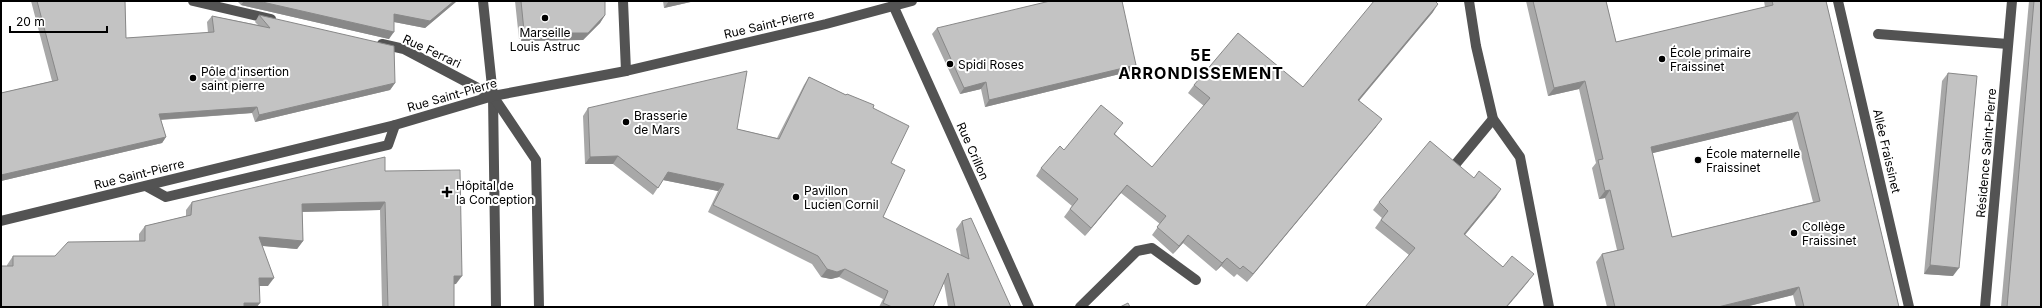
<svg xmlns="http://www.w3.org/2000/svg" width="2042" height="308" font-family="Inter,sans-serif">
<style>
.lines{fill:none;stroke-linecap:round;stroke-linejoin:round}
.minor{stroke:#535353;stroke-width:10}
.wall{fill:#a8a8a8;fill-rule:evenodd}
.shaded-wall{fill:#888}
.building{fill:#c3c3c3;stroke:#888;fill-rule:evenodd}
.poi-dot{fill:#000;stroke:#fff;stroke-width:1.5}
.labels{text-anchor:middle;dominant-baseline:central;stroke-width:4;stroke-linejoin:round;paint-order:stroke}
.street-label{font-size:12px;fill:#000;stroke:#fff}
.poi-label{font-size:12px;fill:#000;stroke:#fff;text-anchor:start}
.district-label{font-size:16px;font-weight:bold;letter-spacing:1px;fill:#000;stroke:#fff}
</style>
<rect width="100%" height="100%" fill="#fff"/>
<g class="lines">
<g class="minor">
<polyline points="193,1 271,19"/>
<polyline points="483,1 493,96 496,307"/>
<polyline points="623,1 626,71"/>
<polyline points="1469,1 1476,46 1493,119 1520,157 1549,307"/>
<polyline points="1838,1 1909,307"/>
<polyline points="893,5 1029,307"/>
<polyline points="1878,34 2008,44"/>
<polyline points="382,44 404,49 493,96 536,160 539,307"/>
<polyline points="1454,166 1493,119"/>
<polyline points="146,186 166,197 388,145 395,125"/>
<polyline points="1,221 395,125 493,96 626,71 826,24 912,1"/>
<polyline points="1080,307 1137,251 1152,248 1196,280"/>
<polyline points="1985,307 2012,1"/>
</g>
</g>
<g class="wall">
<polygon points="31,1 125,1 126,38 208,33 207,22 212,16 258,25 255,22 259,15 395,83 390,90 255,122 252,113 161,120 166,137 162,143 1,181 1,93 52,81"/>
<polygon points="237,1 457,1 425,28 394,22 389,39 241,5"/>
<polygon points="515,1 605,1 605,15 600,23 583,40 521,41 521,38 519,39"/>
<polygon points="663,1 695,1 664,8"/>
<path d="M1526,1H1606L1616,42L1765,7L1764,1H1826L1899,307H1796L1793,295L1745,307H1607L1596,262L1602,254L1617,250L1605,198L1599,199L1592,168L1596,163L1579,89L1548,96ZM1792,120L1813,202L1672,237L1652,153Z"/>
<polygon points="2029,1 2041,1 2041,307 2001,307"/>
<polygon points="1433,12 1359,100 1376,127 1247,282 1237,274 1234,277 1221,266 1216,271 1183,243 1173,254 1152,235 1160,224 1121,193 1085,236 1064,217 1072,206 1036,176 1041,168 1064,150 1117,131 1115,134 1152,167 1204,106 1188,93 1194,85 1303,87"/>
<polygon points="937,28 1136,65 1132,71 985,107 981,89 960,94 932,34"/>
<polygon points="1948,73 1953,276 1924,274 1942,81"/>
<polygon points="809,77 873,108 891,163 883,217 961,256 956,229 962,221 1011,307 948,307 944,283 933,307 879,307 883,299 839,277 831,279 821,277 812,264 708,212 718,191 663,180 653,195 613,164 585,164 583,116 588,108 737,129 777,138 804,85"/>
<polygon points="385,171 456,284 454,284 454,307 382,307 380,210 302,212 303,241 297,249 262,246 268,286 259,286 7,266 7,265 13,256 55,256 139,241 139,234 145,226 186,216 186,210 192,202"/>
<polygon points="1496,197 1465,235 1503,267 1528,282 1409,255 1375,228 1382,218 1373,210 1379,202"/>
</g>
<g class="shaded-wall">
<polygon points="244,1 258,1 394,32 389,39 241,5"/>
<polygon points="454,1 457,1 425,28 389,21 394,14"/>
<polygon points="669,1 695,1 664,8"/>
<polygon points="1438,4 1433,12 1353,108 1358,100"/>
<polygon points="605,15 600,23 583,40 521,41 527,33"/>
<polygon points="524,31 526,31 521,38 519,39"/>
<polygon points="1136,65 1132,71 985,107 989,100"/>
<polygon points="1585,81 1579,89 1548,96 1554,88"/>
<polygon points="986,82 981,89 960,94 964,88"/>
<polygon points="395,83 390,90 255,122 259,115"/>
<polygon points="257,107 252,113 155,120 159,114"/>
<polygon points="1798,112 1792,120 1645,155 1651,147"/>
<polygon points="1382,119 1376,127 1247,282 1253,274"/>
<polygon points="166,137 162,143 1,181 1,175"/>
<polygon points="618,156 613,164 585,164 590,157"/>
<polygon points="668,172 724,184 718,191 663,180"/>
<polygon points="1127,185 1121,193 1085,236 1091,228"/>
<polygon points="1501,189 1496,197 1458,243 1464,234"/>
<polygon points="1610,190 1605,198 1599,199 1605,191"/>
<polygon points="385,202 380,210 296,212 302,204"/>
<polygon points="1188,235 1183,243 1173,254 1179,246"/>
<polygon points="259,237 303,241 297,249 253,245"/>
<polygon points="1227,258 1221,266 1216,271 1222,263"/>
<polygon points="1930,265 1959,268 1953,276 1924,274"/>
<polygon points="827,269 845,269 839,277 831,279 821,277"/>
<polygon points="1534,274 1528,282 1507,307 1506,307"/>
<polygon points="454,276 462,276 456,284 448,285"/>
<polygon points="259,278 274,278 268,286 253,286"/>
<polygon points="1799,287 1793,295 1745,307 1718,307"/>
<polygon points="244,303 260,303 257,307 241,307"/>
</g>
<g class="building">
<polygon points="37,1 125,1 126,38 214,32 212,16 270,28 259,15 394,46 395,83 259,115 257,107 159,114 166,137 1,175 1,93 58,80"/>
<polygon points="258,1 454,1 430,21 394,14 394,32"/>
<polygon points="521,1 605,1 605,15 588,33 527,33 526,31 524,31"/>
<polygon points="1050,1 1122,1 1136,65 989,100 986,82 964,88 937,28"/>
<polygon points="1374,1 1435,1 1438,4 1358,100 1382,119 1253,274 1243,266 1240,269 1227,258 1222,263 1188,235 1179,246 1157,227 1166,216 1127,185 1091,228 1070,209 1078,199 1041,168 1060,146 1064,150 1101,105 1123,123 1114,134 1152,167 1210,98 1194,85 1238,33 1303,87"/>
<path d="M1533,1H1606L1616,42L1773,5L1772,1H1826L1899,307H1804L1799,287L1718,307H1615L1602,254L1624,249L1610,190L1605,191L1598,160L1603,159L1585,81L1554,88ZM1798,112L1820,201L1672,237L1651,147Z"/>
<polygon points="2034,1 2041,1 2041,307 2007,307"/>
<polygon points="747,71 737,129 779,139 809,77 846,95 847,94 874,105 873,108 909,126 891,163 905,170 883,217 969,259 962,221 971,218 1011,307 955,307 948,273 933,307 892,307 883,303 888,291 845,269 837,272 827,269 818,256 713,205 724,184 668,172 658,188 618,156 590,157 588,108"/>
<polygon points="1948,73 1977,76 1959,268 1930,265"/>
<polygon points="1430,141 1474,178 1479,171 1501,189 1464,234 1503,267 1512,256 1534,274 1506,307 1365,307 1415,248 1381,220 1388,211 1379,202"/>
<polygon points="385,157 385,171 460,170 462,276 454,276 454,307 388,307 385,202 302,204 303,241 259,237 274,278 259,278 260,303 244,303 244,307 1,307 1,266 13,266 13,256 55,256 68,242 145,241 145,226 191,215 192,202"/>
<polygon points="1128,303 1130,307 1120,307"/>
</g>
<g class="poi-dot">
<circle cx="545" cy="18" r="4"/>
<circle cx="1662" cy="59" r="4"/>
<circle cx="950" cy="64" r="4"/>
<circle cx="193" cy="78" r="4"/>
<circle cx="626" cy="122" r="4"/>
<circle cx="1698" cy="160" r="4"/>
<path d="M445 186h4v4h4v4h-4v4h-4v-4h-4v-4h4z"/>
<circle cx="796" cy="197" r="4"/>
<circle cx="1794" cy="233" r="4"/>
</g>
<g class="labels">
<g class="street-label">
<text transform="translate(769 24) rotate(-13)">Rue Saint-Pierre</text>
<text transform="translate(432 51) rotate(25)">Rue Ferrari</text>
<text transform="translate(452 95) rotate(-16)">Rue Saint-Pierre</text>
<text transform="translate(973 151) rotate(66)">Rue Crillon</text>
<text transform="translate(1887 151) rotate(77)">Allée Fraissinet</text>
<text transform="translate(1986 153) rotate(-85)">Résidence Saint-Pierre</text>
<text transform="translate(139 174) rotate(-14)">Rue Saint-Pierre</text>
</g>
<g class="poi-label">
<text x="545" y="32" text-anchor="middle">Marseille<tspan x="545" dy="14">Louis Astruc</tspan></text>
<text x="1670" y="52">École primaire<tspan x="1670" dy="14">Fraissinet</tspan></text>
<text x="958" y="64">Spidi Roses</text>
<text x="201" y="71">Pôle d'insertion<tspan x="201" dy="14">saint pierre</tspan></text>
<text x="634" y="115">Brasserie<tspan x="634" dy="14">de Mars</tspan></text>
<text x="1706" y="153">École maternelle<tspan x="1706" dy="14">Fraissinet</tspan></text>
<text x="456" y="185">Hôpital de<tspan x="456" dy="14">la Conception</tspan></text>
<text x="804" y="190">Pavillon<tspan x="804" dy="14">Lucien Cornil</tspan></text>
<text x="1802" y="226">Collège<tspan x="1802" dy="14">Fraissinet</tspan></text>
</g>
<g class="district-label">
<text x="1201" y="55">5E<tspan x="1201" dy="18">ARRONDISSEMENT</tspan></text>
</g>
</g>
<rect width="2042" height="308" fill="none" stroke="#000000" stroke-width="4"/>
<path d="M10 26v6h97v-6" fill="none" stroke="#000000" stroke-width="2"/>
<text x="16" y="26" font-size="12" fill="#000000" stroke="#ffffff" stroke-width="3" paint-order="stroke">20 m</text>
</svg>
